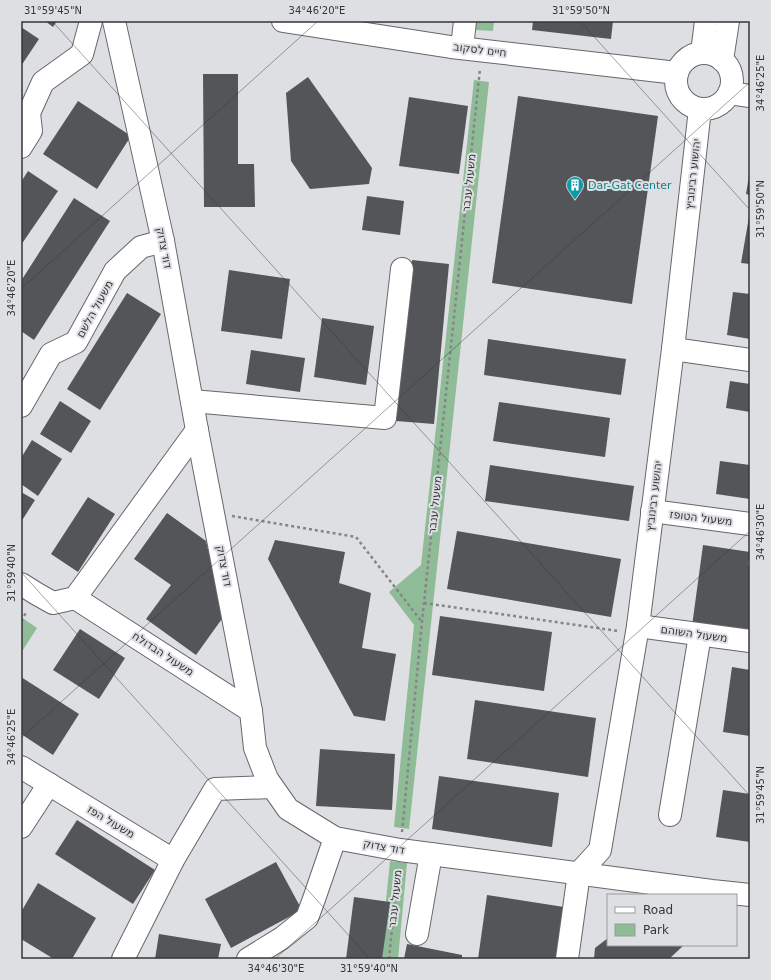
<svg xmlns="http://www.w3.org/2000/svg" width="771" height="980" font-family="'DejaVu Sans',Heebo,sans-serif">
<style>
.green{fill:#8fbb97}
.building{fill:#545558}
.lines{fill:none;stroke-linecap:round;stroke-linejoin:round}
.minor-casing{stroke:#66676a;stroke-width:24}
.path{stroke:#858688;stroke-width:2.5;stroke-dasharray:3 3;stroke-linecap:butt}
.minor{stroke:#fff;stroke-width:22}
.ticks{fill:none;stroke:#353637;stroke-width:1;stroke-opacity:0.45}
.labels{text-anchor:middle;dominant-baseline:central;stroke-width:4;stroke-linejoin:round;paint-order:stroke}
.street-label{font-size:11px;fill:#353637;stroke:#dedfe3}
.culture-label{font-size:11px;fill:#0d838f;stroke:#dedfe3;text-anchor:start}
.neatline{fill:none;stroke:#353637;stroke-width:1.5}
.ticks-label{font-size:10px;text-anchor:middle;fill:#353637}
</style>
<rect width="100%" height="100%" fill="#dedfe3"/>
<g class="green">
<polygon points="476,21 494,21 493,31 475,30"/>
<polygon points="474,80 489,82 409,829 394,827 414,625 389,592 421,565"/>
<polygon points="21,617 37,628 21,653"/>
<polygon points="390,861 407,863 398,959 380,959"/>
</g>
<g class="building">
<polygon points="45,21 57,21 53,27"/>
<polygon points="533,21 613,21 611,39 532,30"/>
<polygon points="21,27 39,39 21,66"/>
<polygon points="203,74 238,74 238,164 254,164 255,207 204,207"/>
<polygon points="308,77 372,168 369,184 310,189 291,161 286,93"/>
<polygon points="518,96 658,116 632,304 492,283"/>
<polygon points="409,97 468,106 459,174 399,166"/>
<polygon points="78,101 131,136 97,189 43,154"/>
<polygon points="28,171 58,191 21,245 21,182"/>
<polygon points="749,176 750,176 750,195 746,194"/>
<polygon points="367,196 404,201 400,235 362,230"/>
<polygon points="74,198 110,221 34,340 21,331 21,281"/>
<polygon points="749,217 750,217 750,264 741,263"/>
<polygon points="412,260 449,264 434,424 396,421"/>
<polygon points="229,270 290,279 282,339 221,331"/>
<polygon points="733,292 750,294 750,339 727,335"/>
<polygon points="127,293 161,314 100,410 67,389"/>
<polygon points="322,318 374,326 366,385 314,377"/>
<polygon points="488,339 626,359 621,395 484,375"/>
<polygon points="251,350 305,358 300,392 246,384"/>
<polygon points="730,381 750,384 750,412 726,408"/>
<polygon points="60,401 91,421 71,453 40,434"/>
<polygon points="499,402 610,418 605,457 493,441"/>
<polygon points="32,440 62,459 38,496 21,484 21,458"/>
<polygon points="720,461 750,465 750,499 716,494"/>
<polygon points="490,465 634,486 629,521 485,501"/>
<polygon points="21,492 35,500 21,522"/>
<polygon points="88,497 115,514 78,572 51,554"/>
<polygon points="167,513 206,541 224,616 196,655 146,619 171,585 134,559"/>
<polygon points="457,531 621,559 611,617 447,589"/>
<polygon points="275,540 345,552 339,583 371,593 362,648 396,654 385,721 354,716 268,559"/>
<polygon points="703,545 750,552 748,565 750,566 750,634 692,626"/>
<polygon points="440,616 552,632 544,691 432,675"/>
<polygon points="80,629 125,658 99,699 53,670"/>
<polygon points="732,667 750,670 750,736 723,732"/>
<polygon points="21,677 79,714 53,755 21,734"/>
<polygon points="475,700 596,718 588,777 467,759"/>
<polygon points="320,749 395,754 392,810 316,806"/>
<polygon points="439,776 559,793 552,847 432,829"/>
<polygon points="723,790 750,794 750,842 716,837"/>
<polygon points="77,820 155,870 133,904 55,854"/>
<polygon points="276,862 302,910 231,948 205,899"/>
<polygon points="38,883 96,918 72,959 54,959 21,939 21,912"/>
<polygon points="487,895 564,907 557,959 478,959"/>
<polygon points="354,897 390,902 382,959 346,959"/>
<polygon points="159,934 221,944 218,959 155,959"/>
<polygon points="608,938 608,945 684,945 669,959 594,959 595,948"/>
<polygon points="407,944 462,955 462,959 404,959"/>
</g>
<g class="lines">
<g class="minor-casing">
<g id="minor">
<polyline points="114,21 163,241 197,430 251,711 255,748 267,779 288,809 335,838 400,850 712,891 750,895"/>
<polyline points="283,21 451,47 677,73"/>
<polyline points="462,48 465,21"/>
<polyline points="702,53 706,21"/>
<circle cx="704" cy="81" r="28"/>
<polyline points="722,60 728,21"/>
<polyline points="729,93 750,96"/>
<polyline points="21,147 31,131 29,113 43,82 82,54 91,21"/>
<polyline points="673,349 750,360"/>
<polyline points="192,401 385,418 402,269"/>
<polyline points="21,406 51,354 76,342 115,271 141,247 163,241"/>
<polyline points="652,511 750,524"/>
<polyline points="21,584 37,594 53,603 75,598 197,430"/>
<polyline points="75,598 251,711"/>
<polyline points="638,626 750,641"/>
<polyline points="21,767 173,860 215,789 272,787"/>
<polyline points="670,815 700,635"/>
<polyline points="21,827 49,784"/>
<polyline points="579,873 600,850 638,626 673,349 700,109"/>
<polyline points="417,934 431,854"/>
<polyline points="123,959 173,860"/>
<polyline points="248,959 282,938 307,918 314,899 335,838"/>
<polyline points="567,959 579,873"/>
</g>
</g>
<g class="path">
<polyline points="232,516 356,537 422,622"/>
<polyline points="424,603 618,631"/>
<polyline points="21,621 27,611"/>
<polyline points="402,832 422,622 480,69"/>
<polyline points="389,959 398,869"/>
</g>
<use href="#minor" class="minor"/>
</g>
<path class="ticks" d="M52,21L750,796M580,21L750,210M21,289L318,21M21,572L370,959M21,738L750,82M275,959L750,531"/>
<defs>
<g id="building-pin" transform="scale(0.9)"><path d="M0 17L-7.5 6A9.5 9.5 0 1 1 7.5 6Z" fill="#0f9aa8" stroke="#dedfe3"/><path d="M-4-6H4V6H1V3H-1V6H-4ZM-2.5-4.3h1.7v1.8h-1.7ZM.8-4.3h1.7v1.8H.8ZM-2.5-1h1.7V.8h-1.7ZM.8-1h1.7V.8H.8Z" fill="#fff"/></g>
</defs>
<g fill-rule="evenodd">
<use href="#building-pin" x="575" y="185"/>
</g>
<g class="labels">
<g class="street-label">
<text transform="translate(480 50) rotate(7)">חיים לסקוב</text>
<text transform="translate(693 174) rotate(-84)">יהושוע רבינוביץ</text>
<text transform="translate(469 183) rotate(-84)">משעול ענבר</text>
<text transform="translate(164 248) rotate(79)">דוד צדוק</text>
<text transform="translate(95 309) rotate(-61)">משעול הלשם</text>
<text transform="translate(654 496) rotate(-83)">יהושוע רבינוביץ</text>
<text transform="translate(435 505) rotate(-84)">משעול ענבר</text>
<text transform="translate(701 518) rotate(7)">משעול הטופז</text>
<text transform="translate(224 566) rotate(79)">דוד צדוק</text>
<text transform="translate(694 634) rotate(8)">משעול השוהם</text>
<text transform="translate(163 654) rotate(33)">משעול הבדולח</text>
<text transform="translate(111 822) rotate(31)">משעול הפז</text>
<text transform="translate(384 847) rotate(10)">דוד צדוק</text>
<text transform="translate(395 899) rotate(-84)">משעול ענבר</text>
</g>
<g class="culture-label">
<text x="588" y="185">Dar-Gat Center</text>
</g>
</g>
<rect width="771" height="980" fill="none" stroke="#dedfe3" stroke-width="44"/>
<rect x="607" y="894" width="130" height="52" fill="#dedfe3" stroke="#9a9b9e"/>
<rect x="615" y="907" width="20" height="6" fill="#ffffff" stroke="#9a9b9e"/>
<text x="643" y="914" font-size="12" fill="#353637">Road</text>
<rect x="615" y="924" width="20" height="12" fill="#8fbb97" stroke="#9a9b9e"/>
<text x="643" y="934" font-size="12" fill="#353637">Park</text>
<rect x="22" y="22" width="727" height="936" class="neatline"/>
<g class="ticks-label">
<text x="53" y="14">31°59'45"N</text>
<text x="317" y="14">34°46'20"E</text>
<text x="581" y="14">31°59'50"N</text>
<text transform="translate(760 83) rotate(-90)" y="4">34°46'25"E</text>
<text transform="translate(760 209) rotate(-90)" y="4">31°59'50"N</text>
<text transform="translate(11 288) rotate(-90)" y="4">34°46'20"E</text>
<text transform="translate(760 532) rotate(-90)" y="4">34°46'30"E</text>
<text transform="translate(11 573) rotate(-90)" y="4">31°59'40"N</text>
<text transform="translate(11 737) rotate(-90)" y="4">34°46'25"E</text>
<text transform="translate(760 795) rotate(-90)" y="4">31°59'45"N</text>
<text x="276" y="972">34°46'30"E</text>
<text x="369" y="972">31°59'40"N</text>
</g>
</svg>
